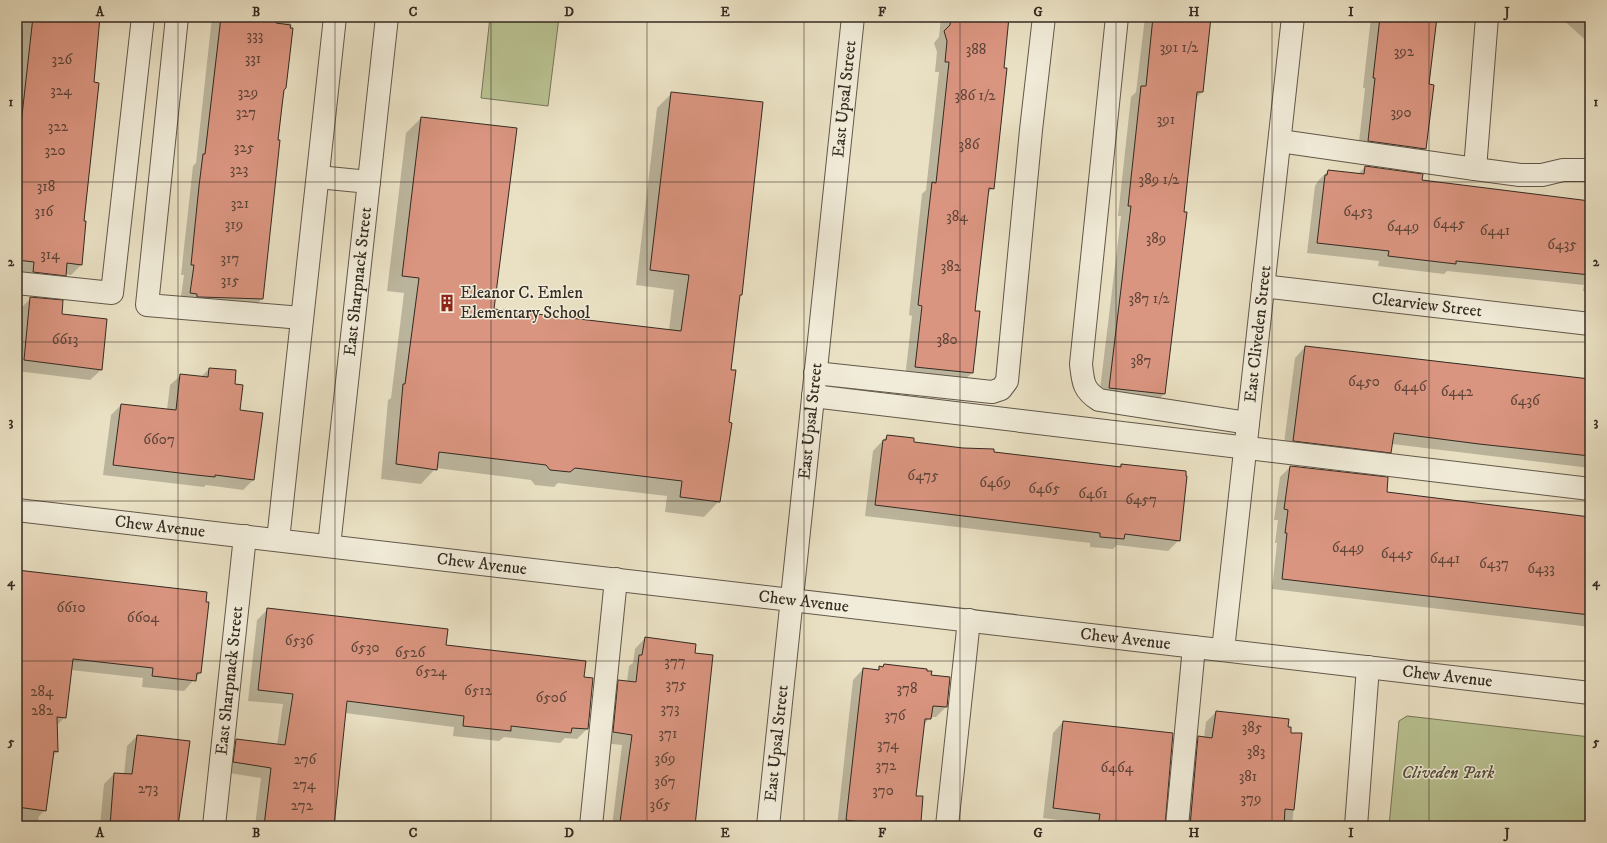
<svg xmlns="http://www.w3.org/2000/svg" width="1607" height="843" font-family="'IM FELL DW Pica',serif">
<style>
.green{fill:#b9c292;stroke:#76765a}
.shadow{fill:#0003}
.building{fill:#da9580;stroke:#342a21}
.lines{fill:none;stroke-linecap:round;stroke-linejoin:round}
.minor-casing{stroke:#62584a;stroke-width:24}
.minor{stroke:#f1ecd9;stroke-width:22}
.grid{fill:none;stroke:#342a21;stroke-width:1;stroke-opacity:0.55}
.labels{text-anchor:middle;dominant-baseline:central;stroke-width:3;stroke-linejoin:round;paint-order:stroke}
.number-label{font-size:15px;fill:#5e4539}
.street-label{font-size:17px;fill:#342a21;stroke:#f1ecd9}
.poi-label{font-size:17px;fill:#342a21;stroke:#f1ecd9;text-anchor:start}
.park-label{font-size:17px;font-style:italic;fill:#55503d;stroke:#f1ecd9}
.neatline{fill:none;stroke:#342a21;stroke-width:1.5}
.grid-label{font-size:13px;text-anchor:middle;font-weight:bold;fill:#342a21}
</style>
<rect width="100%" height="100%" fill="#eae1c4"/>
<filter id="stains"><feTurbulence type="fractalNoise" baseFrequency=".005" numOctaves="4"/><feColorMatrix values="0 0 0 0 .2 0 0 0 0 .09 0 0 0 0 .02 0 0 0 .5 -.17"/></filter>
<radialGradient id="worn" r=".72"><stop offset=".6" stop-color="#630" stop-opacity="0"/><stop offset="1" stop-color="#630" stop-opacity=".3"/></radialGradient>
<g class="green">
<polygon points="490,17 559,17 548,106 481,98"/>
<polygon points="1407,716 1590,737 1590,826 1389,826 1399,721"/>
</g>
<g class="shadow">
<polygon points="24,17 104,17 99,23 82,222 81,265 71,275 65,274 54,286 23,282 24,273 17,272 17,80"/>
<polygon points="212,17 291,17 262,299 251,309 180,303 184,275 181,275 193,166 196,163"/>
<polygon points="941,17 1008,17 993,188 987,194 974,312 972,373 961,383 905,378 912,316 909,315 922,194 926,190 939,72 935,72 937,52 934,43 939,37"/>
<polygon points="1145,17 1210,17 1202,92 1196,98 1164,394 1154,404 1099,398 1121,216 1118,216 1131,97 1136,92"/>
<polygon points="1371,17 1437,17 1428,85 1433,86 1425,149 1414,159 1358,151 1365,88 1363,88"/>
<polygon points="1560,17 1590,17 1590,44"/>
<polygon points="672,93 741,295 738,297 730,370 719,501 704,517 665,512 667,496 558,483 554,487 535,485 531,480 436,468 421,484 381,479 388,400 391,398 404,293 387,291 406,133 421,118 493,310 669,330 674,290 636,285 657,108"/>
<polygon points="1365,167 1421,181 1590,201 1590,291 1583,291 1584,285 1447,271 1444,274 1378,266 1379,261 1307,253 1315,186 1318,181 1328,171 1358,174"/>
<polygon points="31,298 61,315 106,320 101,370 90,380 17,371 17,339 20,309"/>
<polygon points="1305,347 1590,380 1590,468 1392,444 1390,452 1380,463 1283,451 1295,358"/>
<polygon points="209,369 234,385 254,479 243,490 206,485 204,487 103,475 111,415 121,405 167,410 170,385 181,375 201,377"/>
<polygon points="887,436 913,443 1118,467 1121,465 1179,540 1168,551 1117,545 1113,549 1090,547 1090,543 865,516 873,451"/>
<polygon points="1290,467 1386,493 1590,518 1590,627 1272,589 1277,543 1275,543 1278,520 1274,520 1280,477"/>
<polygon points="17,571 200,673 184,691 142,687 143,678 71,670 65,717 56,726 57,752 52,756 45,810 39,816 37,826 17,826"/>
<polygon points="268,609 445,646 583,678 587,729 577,739 565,738 560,743 504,737 499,741 453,736 454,727 345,713 333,826 255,826 261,778 223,772 226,751 236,740 277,745 283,704 248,701 257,620"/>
<polygon points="645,638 693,826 612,826 622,745 603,743 608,692 619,681 627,682 629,666 633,663 635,649"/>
<polygon points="884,665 926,672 930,676 946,707 936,717 930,717 923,726 915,796 922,797 919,826 837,826 853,680 863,669 876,671"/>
<polygon points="1216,712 1287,728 1290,733 1301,734 1292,826 1180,826 1188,748 1198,737 1204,738 1206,722"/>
<polygon points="1063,722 1164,826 1089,826 1090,824 1043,818 1053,733"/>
<polygon points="137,736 189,742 178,826 100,826 104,784 114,774 124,774 127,746"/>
</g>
<g class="building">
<polygon points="33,17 100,17 94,82 99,83 84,221 86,221 82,265 67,263 66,276 33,272 34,262 17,260 17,160"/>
<polygon points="221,17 277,17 276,23 291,25 290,28 293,28 286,88 284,90 282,106 278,140 280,140 263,299 200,297 197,297 197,294 190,293 194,265 191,265 199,186 203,154 205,154"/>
<polygon points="951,17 1009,17 1004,68 1007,68 994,189 989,188 975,311 980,311 973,373 915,367 922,306 918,305 932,182 936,183 949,62 945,62 947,41 944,31 950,25"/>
<polygon points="1153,17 1211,17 1203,92 1197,92 1184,212 1187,212 1165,394 1109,388 1131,206 1128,206 1141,86 1146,86"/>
<polygon points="1380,17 1437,17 1429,84 1434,85 1426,149 1368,141 1375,78 1373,78"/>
<polygon points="671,92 763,102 742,295 740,295 731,370 736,370 729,422 732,423 720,502 680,497 682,481 575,468 570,472 550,470 546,465 439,452 437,470 396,464 403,384 405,384 419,278 402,276 421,117 517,128 494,309 681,331 689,275 650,270"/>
<polygon points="1365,166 1423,174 1422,180 1590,201 1590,275 1456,261 1456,264 1388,256 1389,251 1317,243 1325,175 1327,175 1328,170 1364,174"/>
<polygon points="30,297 63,300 62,314 107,319 102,370 24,360"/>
<polygon points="1305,346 1590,379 1590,456 1479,444 1394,433 1391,453 1293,441"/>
<polygon points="209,368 236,370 235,384 243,385 240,410 263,413 254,480 215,475 215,477 196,475 113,465 121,404 176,410 180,374 208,377"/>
<polygon points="887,435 914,438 914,442 963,448 994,449 994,452 1121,467 1121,464 1186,471 1186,476 1187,476 1180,541 1125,534 1124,539 1100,537 1100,533 875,505 883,440 886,440"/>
<polygon points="1290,466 1388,477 1387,492 1590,517 1590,615 1282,579 1287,533 1285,533 1288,510 1284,509"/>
<polygon points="17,570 207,592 206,602 209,602 201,673 197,673 196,681 152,676 153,668 73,659 66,718 57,717 58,752 54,751 46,811 17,807"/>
<polygon points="267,608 448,629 446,645 586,661 584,677 593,678 588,729 572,728 571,733 511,726 511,731 463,726 464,716 347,701 334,826 264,826 271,768 233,762 236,739 285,745 293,694 258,690"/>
<polygon points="645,637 696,644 695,653 713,655 695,826 626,826 626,823 620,822 632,735 613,732 618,680 636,682 639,655 642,655"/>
<polygon points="884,664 927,669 927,671 932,671 931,675 950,677 947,707 933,706 931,719 925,719 916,796 923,796 921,822 914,821 913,826 859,826 860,822 846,820 863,668 879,670 879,666 883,667"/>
<polygon points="1216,711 1289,719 1288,727 1291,727 1291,733 1302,733 1294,810 1285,809 1284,826 1190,826 1198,736 1212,738"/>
<polygon points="1063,721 1173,733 1165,826 1098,826 1100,814 1053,808"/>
<polygon points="137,735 190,741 178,826 110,826 114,773 132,774"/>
</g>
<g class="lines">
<g class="minor-casing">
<g id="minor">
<polyline points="177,17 147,305 302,318"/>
<path d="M1117,17L1081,364C1083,382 1083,390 1099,400L1248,423"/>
<polyline points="1280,141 1475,169 1487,17"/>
<polyline points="1475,169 1520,175 1542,175 1563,170 1590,170"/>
<polyline points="318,177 369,182"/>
<polyline points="17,283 112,293 143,17"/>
<path id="s1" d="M1263,286L1590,324"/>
<polyline points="815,373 992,392 1001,389 1007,381 1031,130 1044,17"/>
<polyline points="813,396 1590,489"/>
<path id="s2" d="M17,510L1590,693"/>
<polyline points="278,540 335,17"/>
<path id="s3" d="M329,546L387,17"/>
<path id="s4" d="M1223,650L1293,17"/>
<path id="s5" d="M214,826L245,536"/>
<polyline points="591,826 616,579"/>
<path id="s6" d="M768,826L853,17"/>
<polyline points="947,826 969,620"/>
<polyline points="1177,826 1194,647"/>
<polyline points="1356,826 1368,667"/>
</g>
</g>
<use href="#minor" class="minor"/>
</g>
<path class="grid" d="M178,17V826M335,17V826M491,17V826M647,17V826M804,17V826M960,17V826M1116,17V826M1272,17V826M1429,17V826M17,182H1590M17,342H1590M17,501H1590M17,661H1590"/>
<defs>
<g id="building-bare" transform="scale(1.38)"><path d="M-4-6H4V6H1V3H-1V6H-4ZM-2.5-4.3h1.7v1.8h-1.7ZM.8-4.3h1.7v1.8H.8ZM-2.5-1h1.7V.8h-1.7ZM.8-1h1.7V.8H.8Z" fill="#8f2418" stroke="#f1ecd9" stroke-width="2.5" paint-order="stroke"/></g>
</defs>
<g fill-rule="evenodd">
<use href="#building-bare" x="447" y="303"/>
</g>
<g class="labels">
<g class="number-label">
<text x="255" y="35">333</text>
<text x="1179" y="47">391 1/2</text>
<text x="976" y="49">388</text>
<text x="1404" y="51">392</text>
<text x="253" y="58">331</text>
<text x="62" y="59">326</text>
<text x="61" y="90">324</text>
<text x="248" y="92">329</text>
<text x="975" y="95">386 1/2</text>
<text x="246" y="112">327</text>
<text x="1401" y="112">390</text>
<text x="1166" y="119">391</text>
<text x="58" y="126">322</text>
<text x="969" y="144">386</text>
<text x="244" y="147">325</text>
<text x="55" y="150">320</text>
<text x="239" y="169">323</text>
<text x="1159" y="179">389 1/2</text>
<text x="46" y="186">318</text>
<text x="240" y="203">321</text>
<text x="44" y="211">316</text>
<text x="1358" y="211">6453</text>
<text x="957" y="216">384</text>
<text x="1449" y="223">6445</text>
<text x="234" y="224">319</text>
<text x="1403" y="226">6449</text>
<text x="1495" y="230">6441</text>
<text x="1156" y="238">389</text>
<text x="1562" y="244">6435</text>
<text x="50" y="254">314</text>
<text x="230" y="258">317</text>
<text x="951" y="266">382</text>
<text x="230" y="280">315</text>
<text x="1149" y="298">387 1/2</text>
<text x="65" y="339">6613</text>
<text x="947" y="339">380</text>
<text x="1141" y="360">387</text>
<text x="1364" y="381">6450</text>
<text x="1410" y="386">6446</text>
<text x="1457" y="391">6442</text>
<text x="1525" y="400">6436</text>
<text x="159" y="439">6607</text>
<text x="923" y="475">6475</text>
<text x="995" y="482">6469</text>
<text x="1044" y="488">6465</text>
<text x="1093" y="493">6461</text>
<text x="1141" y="499">6457</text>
<text x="1348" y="547">6449</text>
<text x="1397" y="553">6445</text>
<text x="1445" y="558">6441</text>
<text x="1494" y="563">6437</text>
<text x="1541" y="568">6433</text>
<text x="71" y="607">6610</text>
<text x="143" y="617">6604</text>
<text x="299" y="640">6536</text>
<text x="365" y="647">6530</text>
<text x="410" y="652">6526</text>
<text x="675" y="661">377</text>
<text x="431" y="671">6524</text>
<text x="676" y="684">375</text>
<text x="907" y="688">378</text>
<text x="478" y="690">6512</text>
<text x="42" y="691">284</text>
<text x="551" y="697">6506</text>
<text x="670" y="708">373</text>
<text x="42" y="710">282</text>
<text x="895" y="715">376</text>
<text x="1252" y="727">385</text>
<text x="668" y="733">371</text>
<text x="888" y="744">374</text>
<text x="1256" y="751">383</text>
<text x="665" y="758">369</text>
<text x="305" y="759">276</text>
<text x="886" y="765">372</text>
<text x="1117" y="767">6464</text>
<text x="1248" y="776">381</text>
<text x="665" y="781">367</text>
<text x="304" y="784">274</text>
<text x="148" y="788">273</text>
<text x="883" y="790">370</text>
<text x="1251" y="798">379</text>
<text x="660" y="804">365</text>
<text x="302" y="805">272</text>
</g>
<g class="street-label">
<text stroke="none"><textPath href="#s6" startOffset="731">East Upsal Street</textPath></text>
<text stroke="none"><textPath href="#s3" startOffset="266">East Sharpnack Street</textPath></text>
<text stroke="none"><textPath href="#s1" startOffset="165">Clearview Street</textPath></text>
<text stroke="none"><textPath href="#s4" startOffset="318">East Cliveden Street</textPath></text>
<text stroke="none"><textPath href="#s6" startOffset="407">East Upsal Street</textPath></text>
<text stroke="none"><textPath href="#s2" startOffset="144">Chew Avenue</textPath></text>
<text stroke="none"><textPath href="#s2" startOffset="468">Chew Avenue</textPath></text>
<text stroke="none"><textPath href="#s2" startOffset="792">Chew Avenue</textPath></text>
<text stroke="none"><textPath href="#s2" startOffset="1116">Chew Avenue</textPath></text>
<text stroke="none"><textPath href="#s2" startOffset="1440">Chew Avenue</textPath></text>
<text stroke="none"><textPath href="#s5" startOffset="146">East Sharpnack Street</textPath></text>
<text stroke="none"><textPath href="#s6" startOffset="83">East Upsal Street</textPath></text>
</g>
<g class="poi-label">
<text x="460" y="293">Eleanor C. Emlen<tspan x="460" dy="20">Elementary School</tspan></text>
</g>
<g class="park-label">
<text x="1448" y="773">Cliveden Park</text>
</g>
</g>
<rect width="1607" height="843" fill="none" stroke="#eae1c4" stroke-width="44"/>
<rect x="22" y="22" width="1563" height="799" class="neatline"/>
<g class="grid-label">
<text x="100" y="16">A</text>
<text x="256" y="16">B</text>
<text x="413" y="16">C</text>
<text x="569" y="16">D</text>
<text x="725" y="16">E</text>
<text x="882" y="16">F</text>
<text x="1038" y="16">G</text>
<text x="1194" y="16">H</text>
<text x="1351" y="16">I</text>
<text x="1507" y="16">J</text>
<text x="11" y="106">1</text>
<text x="1596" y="106">1</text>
<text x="11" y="266">2</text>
<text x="1596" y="266">2</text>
<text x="11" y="426">3</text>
<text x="1596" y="426">3</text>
<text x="11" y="586">4</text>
<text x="1596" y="586">4</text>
<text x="11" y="746">5</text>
<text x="1596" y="746">5</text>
<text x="100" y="837">A</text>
<text x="256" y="837">B</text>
<text x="413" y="837">C</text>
<text x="569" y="837">D</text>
<text x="725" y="837">E</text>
<text x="882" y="837">F</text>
<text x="1038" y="837">G</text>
<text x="1194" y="837">H</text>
<text x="1351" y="837">I</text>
<text x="1507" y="837">J</text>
</g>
<rect width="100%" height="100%" filter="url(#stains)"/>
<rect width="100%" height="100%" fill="url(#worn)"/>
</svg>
